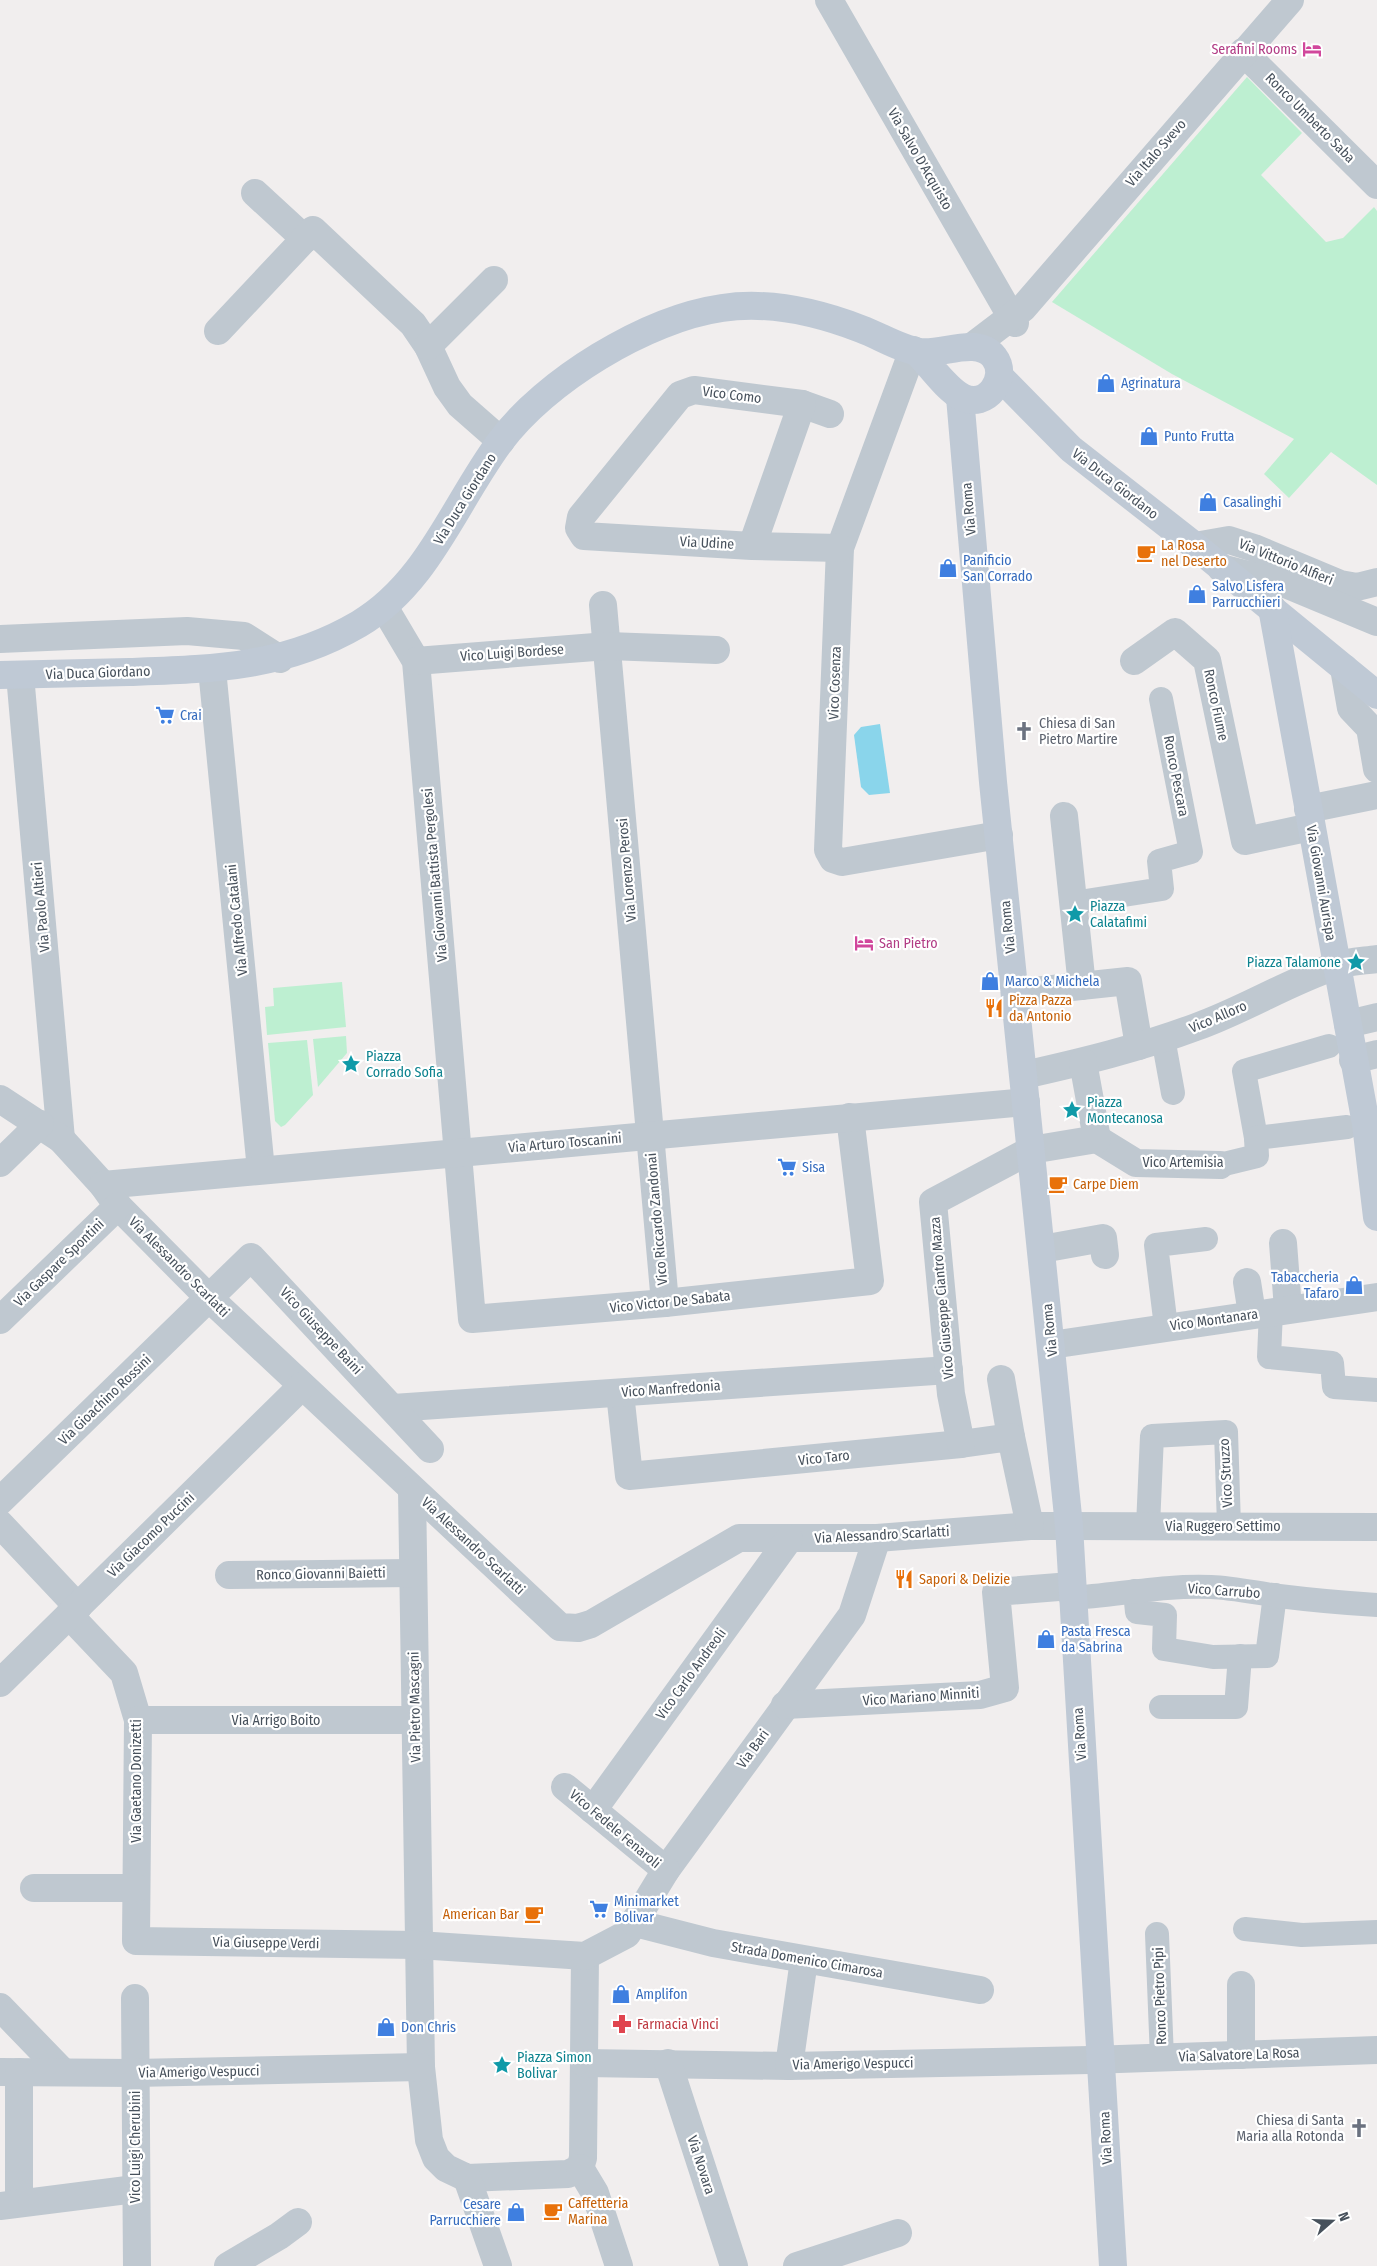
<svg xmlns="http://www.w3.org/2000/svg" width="1377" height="2266" font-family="'Fira Sans Condensed',sans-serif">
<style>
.green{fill:#bdefd1}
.water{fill:#8ad5eb}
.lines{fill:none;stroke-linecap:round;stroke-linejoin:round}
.pedestrian{stroke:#bfc8d0;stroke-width:24}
.minor{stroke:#bfc8d0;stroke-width:28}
.tertiary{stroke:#bfc8d0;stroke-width:28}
.secondary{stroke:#bfc9d5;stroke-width:28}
.labels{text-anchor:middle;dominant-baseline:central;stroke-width:4.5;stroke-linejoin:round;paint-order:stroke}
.hotel-label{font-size:14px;fill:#b23c85;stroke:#fff;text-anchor:end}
.street-label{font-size:14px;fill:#47515c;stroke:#fff}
.shop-label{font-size:14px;fill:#366cbe;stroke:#fff;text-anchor:start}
.food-label{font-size:14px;fill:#c56008;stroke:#fff;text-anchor:start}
.worship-label{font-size:14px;fill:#5b616d;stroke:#fff;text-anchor:start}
.culture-label{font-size:14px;fill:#0d838f;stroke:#fff;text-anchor:start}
.health-label{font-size:14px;fill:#be3a42;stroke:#fff;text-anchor:start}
</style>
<rect width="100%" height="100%" fill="#f1eeee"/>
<g class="green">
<polygon points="1247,77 1302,133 1261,175 1326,242 1343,238 1374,207 1377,211 1377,485 1331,452 1289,498 1264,474 1294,439 1172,374 1052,302"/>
<polygon points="342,982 346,1027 267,1035 265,1007 274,1006 273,988"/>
<polygon points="346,1036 347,1053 318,1087 313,1039"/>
<polygon points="307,1040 313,1095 285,1125 281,1127 275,1121 268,1043"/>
</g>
<polygon class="water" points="880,724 890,793 869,795 861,787 854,735 861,727"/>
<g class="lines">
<g class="pedestrian">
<polyline points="1073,903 1162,889 1159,861 1191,852 1161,699"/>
<polyline points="1163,1038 1173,1093"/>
<polyline points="1256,1138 1244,1071 1329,1046"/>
<polyline points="1220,1165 1257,1156 1256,1138 1347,1127"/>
<polyline points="1271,1311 1269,1357 1332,1363 1334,1387 1377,1390"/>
<polyline points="1166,1327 1156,1245 1206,1239"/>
<polyline points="1148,1526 1152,1436 1226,1432 1229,1526"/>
<polyline points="1135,1591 1137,1612 1165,1615 1164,1649 1213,1657 1267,1656 1275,1595"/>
<path d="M1071,1598C1118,1595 1164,1585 1211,1587C1234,1588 1256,1593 1279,1596C1311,1600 1344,1603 1377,1605"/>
<polyline points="1161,1707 1236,1707 1240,1656"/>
<polyline points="1245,1929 1302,1935 1377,1932"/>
<polyline points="1157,1934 1162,2058"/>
</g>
<g class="minor">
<polyline points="829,0 1015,323"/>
<polyline points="1243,52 1377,185"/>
<polyline points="255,193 305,239"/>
<polyline points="218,331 313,230 413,324 428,346 447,387 460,405 501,441"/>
<polyline points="428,346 494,280"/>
<polyline points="913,350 840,548 828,850 833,859 842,862 999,835"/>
<polyline points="802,404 830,414"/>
<polyline points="752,546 802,404 694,390 680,395 581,517 579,528 584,536 752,546 840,548"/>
<polyline points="1195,546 1229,540 1254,548 1340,584 1357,587 1377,582"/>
<polyline points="1221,568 1288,585 1377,622"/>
<polyline points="603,605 665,1303"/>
<polyline points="384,607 416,661 472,1319 665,1303 870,1281 850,1117"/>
<polyline points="0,639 187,631 244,636 280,659"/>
<polyline points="416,661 608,646 716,650"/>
<polyline points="1134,661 1175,632 1207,660 1245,841 1311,827"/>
<polyline points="1344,668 1351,708 1370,728 1377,769"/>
<polyline points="212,669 261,1170"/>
<polyline points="20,675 61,1139"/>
<polyline points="1308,809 1377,795"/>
<polyline points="1064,816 1082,986"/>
<polyline points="1015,993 1128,981 1139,1046"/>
<polyline points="1348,1024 1377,1017"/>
<polyline points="1353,1060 1377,1054"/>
<path d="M1024,1075C1082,1062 1140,1048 1196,1027C1244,1010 1288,982 1336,966C1349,961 1364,961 1377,959"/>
<polyline points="0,1099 61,1139 103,1185 118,1206 209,1298 560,1627 578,1628 591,1624 739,1538 877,1538 1030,1526 1069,1526"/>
<polyline points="1097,1139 1136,1163 1220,1165"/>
<polyline points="0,1163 40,1124"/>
<polyline points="103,1185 1026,1102"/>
<polyline points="1283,1243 1288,1309"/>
<polyline points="1042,1249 1103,1238 1105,1255"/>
<polyline points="1247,1282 1252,1314"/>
<polyline points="0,1320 118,1206"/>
<polyline points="1051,1345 1377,1297"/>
<polyline points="1001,1379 1011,1437"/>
<polyline points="620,1393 629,1476 961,1444 1011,1437 1030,1526"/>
<polyline points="393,1408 949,1370"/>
<polyline points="961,1444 951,1394 933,1202 1031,1150 1097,1139 1083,1062"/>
<polyline points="412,1490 421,2067 429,2140 436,2158 446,2168 467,2178 568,2174 580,2168 583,2158 585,1956"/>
<polyline points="0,1501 251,1257 430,1449"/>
<polyline points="0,1524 78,1607"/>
<polyline points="229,1575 413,1573"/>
<polyline points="69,1615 124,1673 138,1720 136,1941 418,1945 585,1956 627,1934 666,1870 852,1615 877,1538"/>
<polyline points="0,1683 302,1386"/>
<polyline points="785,1705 980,1695 1005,1688 996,1592 1071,1586"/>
<polyline points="138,1720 415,1720"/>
<polyline points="565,1787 666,1870"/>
<polyline points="593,1810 789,1539"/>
<polyline points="34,1888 136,1888"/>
<polyline points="635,1923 713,1943 980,1990"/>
<polyline points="1241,1985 1241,2055"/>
<polyline points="135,1998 137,2266"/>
<polyline points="0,2007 62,2071"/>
<polyline points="584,2063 789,2066 1090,2060 1377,2050"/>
<polyline points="668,2063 734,2266"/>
<polyline points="789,2066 804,1960"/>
<polyline points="0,2072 134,2073 421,2067"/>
<polyline points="580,2168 595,2193 619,2266"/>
<polyline points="467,2178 498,2266"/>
<polyline points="19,2203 19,2072"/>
<polyline points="0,2206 135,2189"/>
<polyline points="228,2266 279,2236 298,2222"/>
<polyline points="797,2266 898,2233"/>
</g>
<g class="tertiary">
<polyline points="973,346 1023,308 1290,0"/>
<polyline points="1069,1526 1377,1527"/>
</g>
<g class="secondary">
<polyline points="1000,377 1071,449 1195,546 1377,695"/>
<polyline points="960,397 993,782 1069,1526 1113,2266"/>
<polyline points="1272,608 1366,1124 1377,1217"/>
<path d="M0,675C43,674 86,673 129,672C213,669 284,668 359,624C428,583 454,504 500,442C545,381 646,319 722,308C768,301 817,312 861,329C880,336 900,349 920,352C943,355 977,336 994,357C1010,378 986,410 962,397C947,390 929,364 917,352"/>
</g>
</g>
<defs>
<g id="hotel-bare" transform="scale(1.5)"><path d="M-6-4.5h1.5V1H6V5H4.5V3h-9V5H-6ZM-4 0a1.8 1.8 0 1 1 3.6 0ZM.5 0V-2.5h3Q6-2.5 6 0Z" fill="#d1479c" stroke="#fff" stroke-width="2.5" paint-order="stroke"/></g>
<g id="shop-bare" transform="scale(1.5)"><path d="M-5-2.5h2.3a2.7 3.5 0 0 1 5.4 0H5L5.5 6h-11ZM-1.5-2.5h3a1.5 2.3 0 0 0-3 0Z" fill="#3f7fe0" stroke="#fff" stroke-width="2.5" paint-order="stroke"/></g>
<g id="cafe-bare" transform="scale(1.5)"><path d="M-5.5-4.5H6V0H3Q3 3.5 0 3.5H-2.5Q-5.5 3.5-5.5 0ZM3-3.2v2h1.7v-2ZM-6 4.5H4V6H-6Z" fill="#e8710a" stroke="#fff" stroke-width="2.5" paint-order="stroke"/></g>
<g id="supermarket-bare" transform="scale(1.5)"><path d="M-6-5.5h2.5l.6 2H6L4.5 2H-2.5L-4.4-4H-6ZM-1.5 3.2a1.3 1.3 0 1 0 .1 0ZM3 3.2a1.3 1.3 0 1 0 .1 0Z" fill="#3f7fe0" stroke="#fff" stroke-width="2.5" paint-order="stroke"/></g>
<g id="church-bare" transform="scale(1.5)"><path d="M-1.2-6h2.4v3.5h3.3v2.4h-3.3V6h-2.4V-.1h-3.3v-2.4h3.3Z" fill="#6b7280" stroke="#fff" stroke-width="2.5" paint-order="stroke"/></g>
<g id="sight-bare" transform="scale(1.5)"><path d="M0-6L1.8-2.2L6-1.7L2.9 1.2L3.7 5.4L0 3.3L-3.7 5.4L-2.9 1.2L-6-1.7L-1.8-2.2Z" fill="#0f9aa8" stroke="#fff" stroke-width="2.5" paint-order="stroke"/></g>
<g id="restaurant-bare" transform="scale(1.5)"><path d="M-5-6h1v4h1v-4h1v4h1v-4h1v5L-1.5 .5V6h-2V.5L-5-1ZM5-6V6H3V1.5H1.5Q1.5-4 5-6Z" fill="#e8710a" stroke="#fff" stroke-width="2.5" paint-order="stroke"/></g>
<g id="pharmacy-bare" transform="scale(1.5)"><path d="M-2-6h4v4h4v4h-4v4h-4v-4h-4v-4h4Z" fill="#e0444e" stroke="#fff" stroke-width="2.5" paint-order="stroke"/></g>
</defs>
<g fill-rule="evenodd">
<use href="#hotel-bare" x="1312" y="49"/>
<use href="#shop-bare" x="1106" y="383"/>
<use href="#shop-bare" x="1149" y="436"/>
<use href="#shop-bare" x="1208" y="502"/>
<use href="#cafe-bare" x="1146" y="553"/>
<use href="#shop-bare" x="948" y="568"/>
<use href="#shop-bare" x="1197" y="594"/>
<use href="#supermarket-bare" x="165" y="715"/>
<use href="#church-bare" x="1024" y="731"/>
<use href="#sight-bare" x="1075" y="914"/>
<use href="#hotel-bare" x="864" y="943"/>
<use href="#sight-bare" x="1356" y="962"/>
<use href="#shop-bare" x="990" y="981"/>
<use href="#restaurant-bare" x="994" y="1008"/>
<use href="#sight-bare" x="351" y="1064"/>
<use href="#sight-bare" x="1072" y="1110"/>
<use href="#supermarket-bare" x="787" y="1167"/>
<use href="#cafe-bare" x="1058" y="1184"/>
<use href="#shop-bare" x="1354" y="1285"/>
<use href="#restaurant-bare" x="904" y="1579"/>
<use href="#shop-bare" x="1046" y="1639"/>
<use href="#supermarket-bare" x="599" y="1909"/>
<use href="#cafe-bare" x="534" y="1914"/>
<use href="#shop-bare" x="621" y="1994"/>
<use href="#pharmacy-bare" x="622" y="2024"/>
<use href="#shop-bare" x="386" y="2027"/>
<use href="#sight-bare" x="502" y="2065"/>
<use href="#church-bare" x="1359" y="2128"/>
<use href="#cafe-bare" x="553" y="2211"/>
<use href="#shop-bare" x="516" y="2212"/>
</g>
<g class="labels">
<g class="hotel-label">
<text x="1297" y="49">Serafini Rooms</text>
<text x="879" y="943" text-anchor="start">San Pietro</text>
</g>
<g class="street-label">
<text transform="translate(1310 118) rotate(45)">Ronco Umberto Saba</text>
<text transform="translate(1156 153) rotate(-49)">Via Italo Svevo</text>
<text transform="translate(920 159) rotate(60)">Via Salvo D'Acquisto</text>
<text transform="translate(732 395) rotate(7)">Vico Como</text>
<text transform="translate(1115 484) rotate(38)">Via Duca Giordano</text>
<text transform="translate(465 499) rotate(-58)">Via Duca Giordano</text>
<text transform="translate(969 509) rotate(-95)">Via Roma</text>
<text transform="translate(707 543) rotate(3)">Via Udine</text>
<text transform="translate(1286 562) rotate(22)">Via Vittorio Alfieri</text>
<text transform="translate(512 653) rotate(-4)">Vico Luigi Bordese</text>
<text transform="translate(98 673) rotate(-2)">Via Duca Giordano</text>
<text transform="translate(835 683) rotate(-88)">Vico Cosenza</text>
<text transform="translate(1216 705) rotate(78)">Ronco Fiume</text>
<text transform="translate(1176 776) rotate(79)">Ronco Pescara</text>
<text transform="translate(627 870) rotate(-95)">Via Lorenzo Perosi</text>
<text transform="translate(435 875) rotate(-95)">Via Giovanni Battista Pergolesi</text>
<text transform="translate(1321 883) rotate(80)">Via Giovanni Aurispa</text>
<text transform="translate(41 907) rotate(-95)">Via Paolo Altieri</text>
<text transform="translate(237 920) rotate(-96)">Via Alfredo Catalani</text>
<text transform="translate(1008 927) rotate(-96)">Via Roma</text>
<text transform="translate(1218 1017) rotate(-23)">Vico Alloro</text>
<text transform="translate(565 1143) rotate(-5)">Via Arturo Toscanini</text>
<text x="1183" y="1162">Vico Artemisia</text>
<text transform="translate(657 1219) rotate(-95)">Vico Riccardo Zandonai</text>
<text transform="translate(59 1263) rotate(-44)">Via Gaspare Spontini</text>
<text transform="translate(179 1267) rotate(45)">Via Alessandro Scarlatti</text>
<text transform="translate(942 1298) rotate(-95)">Vico Giuseppe Ciantro Mazza</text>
<text transform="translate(670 1302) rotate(-6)">Vico Victor De Sabata</text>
<text transform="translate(1214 1320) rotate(-8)">Vico Montanara</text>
<text transform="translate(1050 1330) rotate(-96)">Via Roma</text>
<text transform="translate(321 1331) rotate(47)">Vico Giuseppe Baini</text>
<text transform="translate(671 1389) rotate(-4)">Vico Manfredonia</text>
<text transform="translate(105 1400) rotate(-44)">Via Gioachino Rossini</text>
<text transform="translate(824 1458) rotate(-6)">Vico Taro</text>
<text transform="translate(1226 1473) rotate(-93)">Vico Struzzo</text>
<text x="1223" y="1526">Via Ruggero Settimo</text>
<text transform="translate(151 1535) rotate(-44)">Via Giacomo Puccini</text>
<text transform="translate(882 1535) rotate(-3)">Via Alessandro Scarlatti</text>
<text transform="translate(473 1546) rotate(43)">Via Alessandro Scarlatti</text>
<text transform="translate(321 1574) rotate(-1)">Ronco Giovanni Baietti</text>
<text transform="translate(1224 1591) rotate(4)">Vico Carrubo</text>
<text transform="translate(691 1674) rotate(-54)">Vico Carlo Andreoli</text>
<text transform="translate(921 1697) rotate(-4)">Vico Mariano Minniti</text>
<text transform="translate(415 1707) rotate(-91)">Via Pietro Mascagni</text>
<text x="276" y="1720">Via Arrigo Boito</text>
<text transform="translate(1080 1734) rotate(-94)">Via Roma</text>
<text transform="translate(753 1749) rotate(-54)">Via Bari</text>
<text transform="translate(136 1781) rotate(-90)">Via Gaetano Donizetti</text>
<text transform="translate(615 1829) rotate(40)">Vico Fedele Fenaroli</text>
<text transform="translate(266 1943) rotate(1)">Via Giuseppe Verdi</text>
<text transform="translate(807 1960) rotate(10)">Strada Domenico Cimarosa</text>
<text transform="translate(1160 1996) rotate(-92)">Ronco Pietro Pipi</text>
<text transform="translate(1239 2055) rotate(-2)">Via Salvatore La Rosa</text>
<text transform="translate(853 2064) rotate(-1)">Via Amerigo Vespucci</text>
<text transform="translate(199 2072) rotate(-1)">Via Amerigo Vespucci</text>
<text transform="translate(1106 2138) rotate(-93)">Via Roma</text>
<text transform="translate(135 2147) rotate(-90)">Vico Luigi Cherubini</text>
<text transform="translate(701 2165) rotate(72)">Via Novara</text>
</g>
<g class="shop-label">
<text x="1121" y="383">Agrinatura</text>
<text x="1164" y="436">Punto Frutta</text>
<text x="1223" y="502">Casalinghi</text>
<text x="963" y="560">Panificio<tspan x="963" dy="16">San Corrado</tspan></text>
<text x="1212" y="586">Salvo Lisfera<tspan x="1212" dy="16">Parrucchieri</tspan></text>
<text x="180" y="715">Crai</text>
<text x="1005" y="981">Marco &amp; Michela</text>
<text x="802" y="1167">Sisa</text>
<text x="1339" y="1277" text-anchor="end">Tabaccheria<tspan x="1339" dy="16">Tafaro</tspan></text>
<text x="1061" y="1631">Pasta Fresca<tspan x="1061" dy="16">da Sabrina</tspan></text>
<text x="614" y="1901">Minimarket<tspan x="614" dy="16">Bolivar</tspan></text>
<text x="636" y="1994">Amplifon</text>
<text x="401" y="2027">Don Chris</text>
<text x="501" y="2204" text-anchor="end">Cesare<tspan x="501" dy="16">Parrucchiere</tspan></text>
</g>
<g class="food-label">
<text x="1161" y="545">La Rosa<tspan x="1161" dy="16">nel Deserto</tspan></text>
<text x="1009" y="1000">Pizza Pazza<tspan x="1009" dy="16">da Antonio</tspan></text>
<text x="1073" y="1184">Carpe Diem</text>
<text x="919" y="1579">Sapori &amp; Delizie</text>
<text x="519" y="1914" text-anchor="end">American Bar</text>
<text x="568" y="2203">Caffetteria<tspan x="568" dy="16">Marina</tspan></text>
</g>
<g class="worship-label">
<text x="1039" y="723">Chiesa di San<tspan x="1039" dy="16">Pietro Martire</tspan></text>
<text x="1344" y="2120" text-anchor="end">Chiesa di Santa<tspan x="1344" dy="16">Maria alla Rotonda</tspan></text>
</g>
<g class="culture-label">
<text x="1090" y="906">Piazza<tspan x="1090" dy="16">Calatafimi</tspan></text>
<text x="1341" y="962" text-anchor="end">Piazza Talamone</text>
<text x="366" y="1056">Piazza<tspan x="366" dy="16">Corrado Sofia</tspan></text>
<text x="1087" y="1102">Piazza<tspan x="1087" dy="16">Montecanosa</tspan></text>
<text x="517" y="2057">Piazza Simon<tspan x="517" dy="16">Bolivar</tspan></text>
</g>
<g class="health-label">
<text x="637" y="2024">Farmacia Vinci</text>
</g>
</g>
<g transform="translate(1332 2221) rotate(70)" stroke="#ffffff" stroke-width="4" paint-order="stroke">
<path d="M0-4L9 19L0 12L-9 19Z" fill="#47515c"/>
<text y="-8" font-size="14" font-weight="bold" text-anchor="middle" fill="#47515c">N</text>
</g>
</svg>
